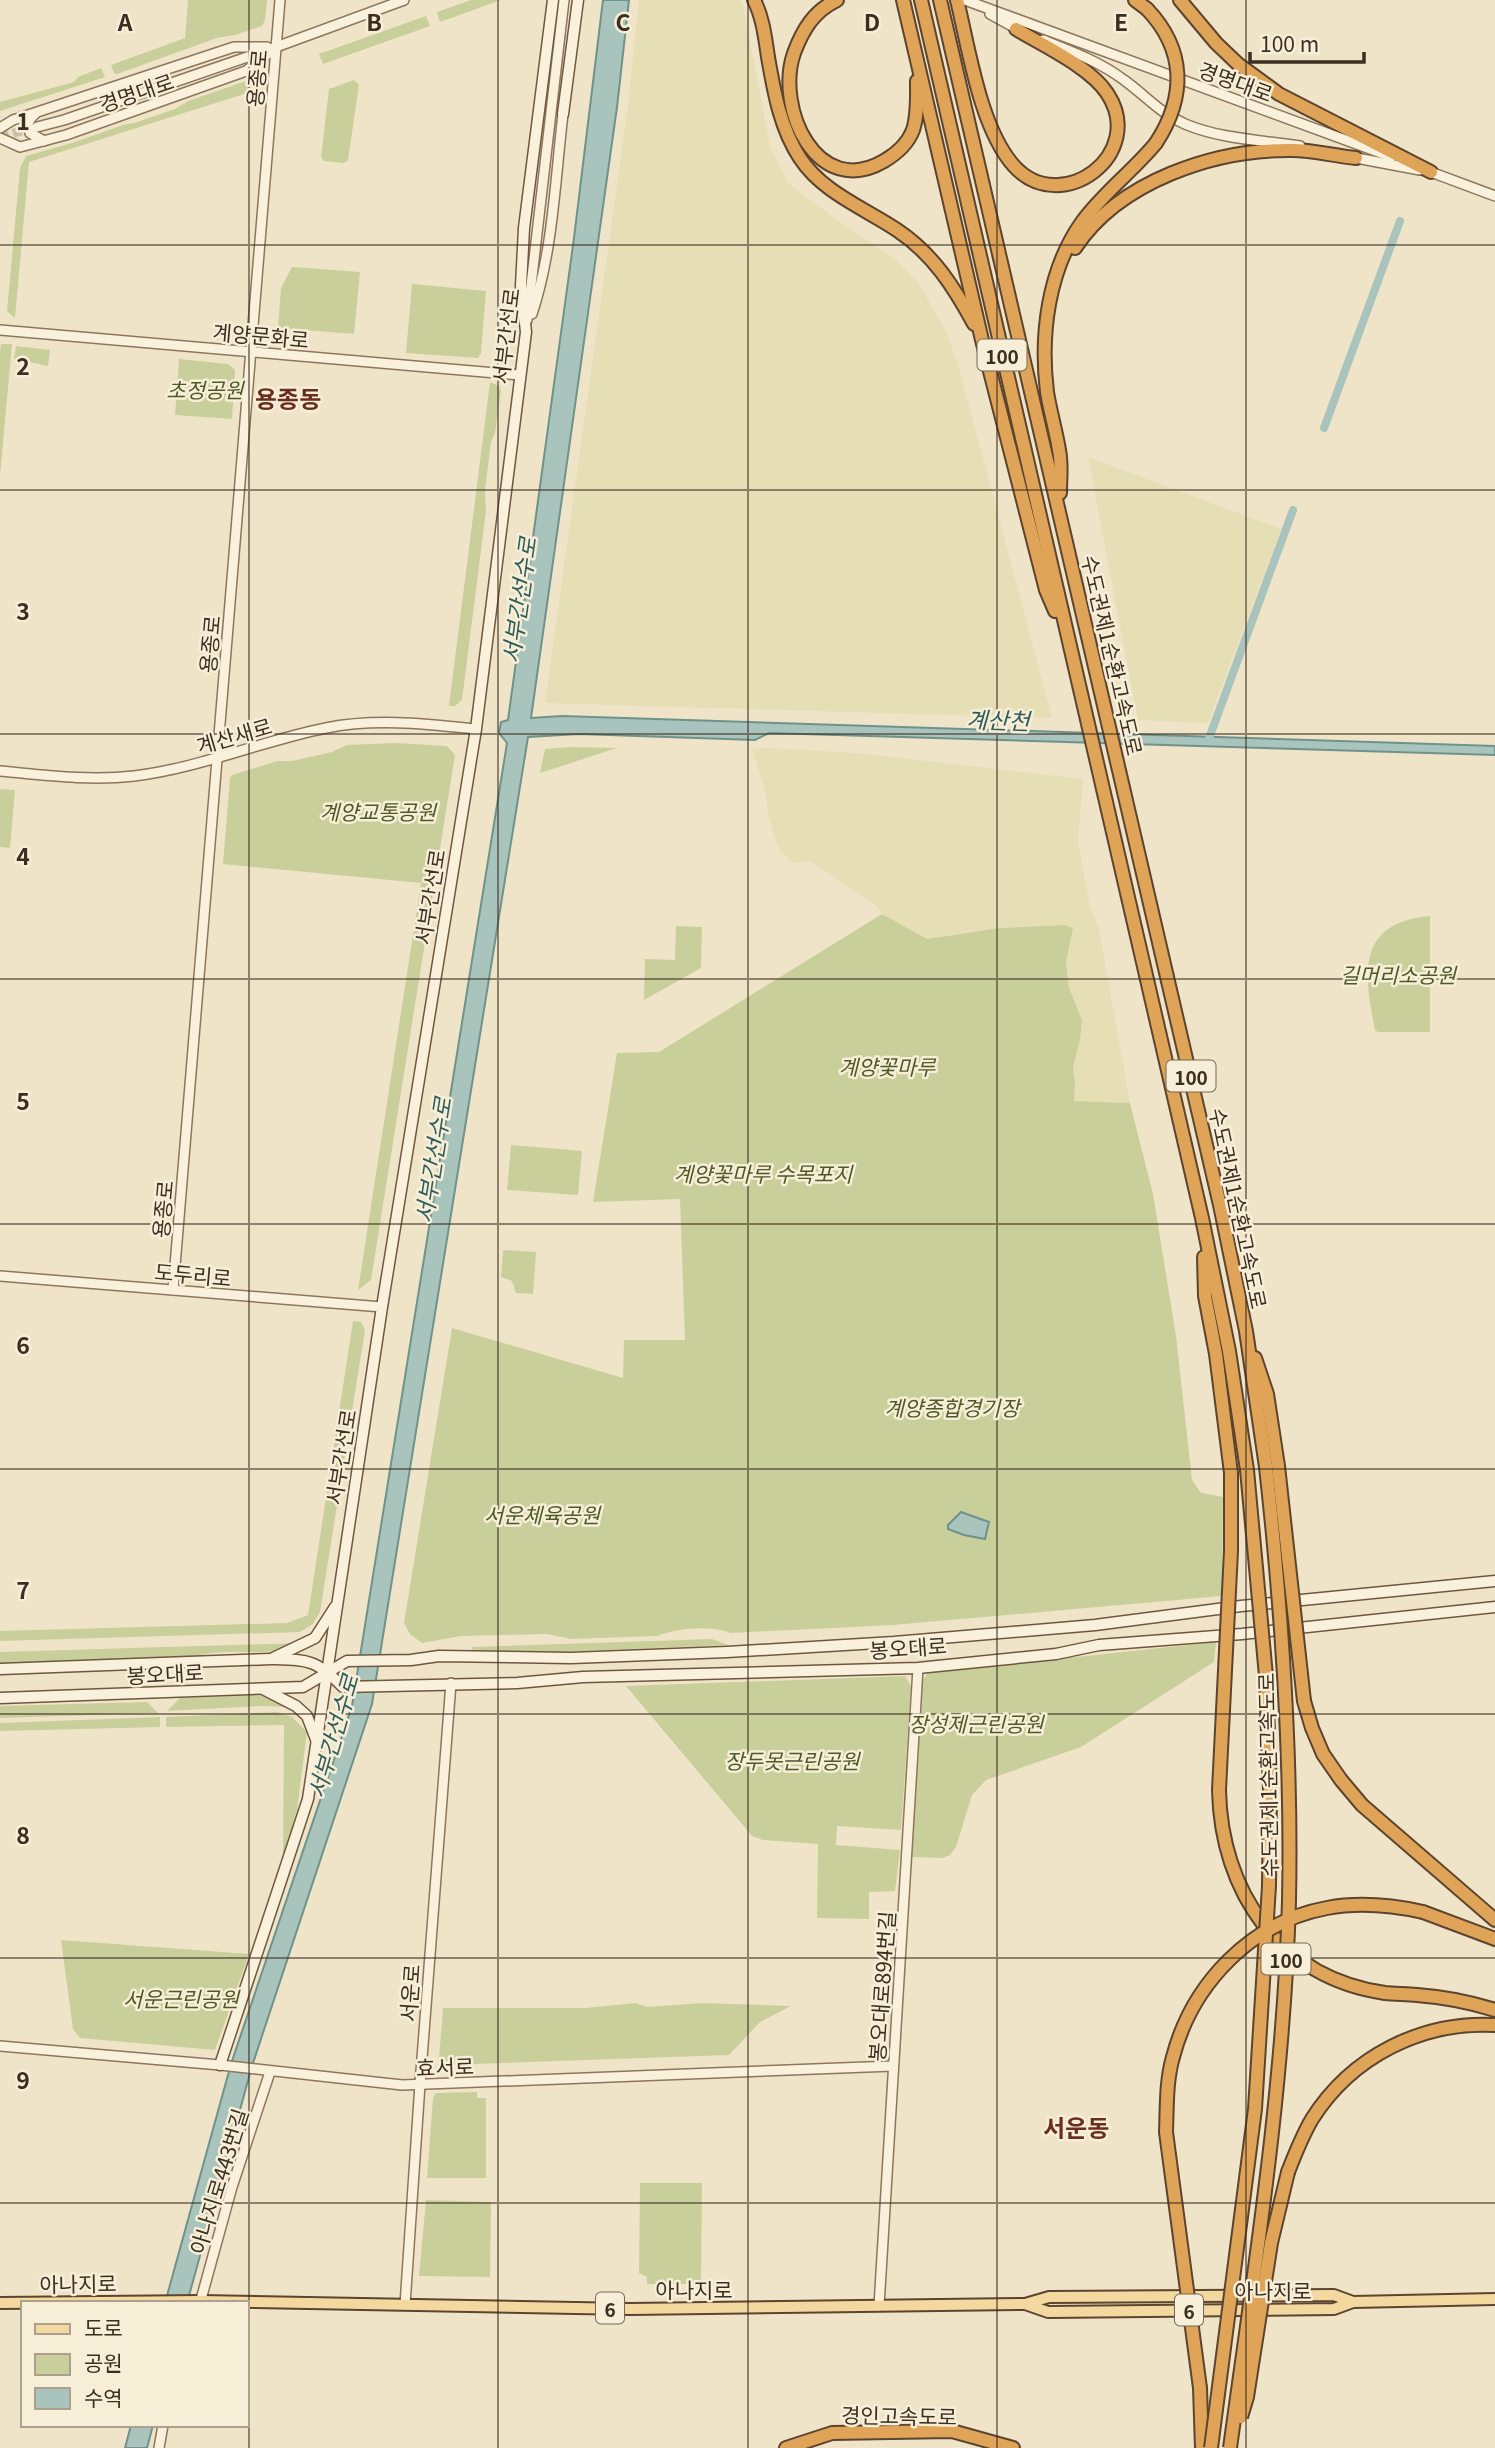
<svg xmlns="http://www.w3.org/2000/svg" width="1495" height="2448" font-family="Georgia,'Noto Sans KR',serif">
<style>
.farmland{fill:#e6deb5}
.green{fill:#c9cf9b}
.water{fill:#a9c4bc;stroke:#6f938a;stroke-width:2}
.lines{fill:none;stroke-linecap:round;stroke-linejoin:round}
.canal{stroke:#a9c4bc;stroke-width:8}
.tertiary-tunnel{stroke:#ccc0a6;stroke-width:9;stroke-dasharray:9 4.5;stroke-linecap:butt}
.tertiary-casing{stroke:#8d765c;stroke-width:12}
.secondary-casing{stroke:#6f573f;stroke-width:13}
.primary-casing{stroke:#5b4430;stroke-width:14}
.motorway-casing{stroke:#5b4430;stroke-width:16}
.tertiary{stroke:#faf1dc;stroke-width:9}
.secondary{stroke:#faf1dc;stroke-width:10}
.primary{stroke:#f3d9a0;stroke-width:10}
.motorway{stroke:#e0a458;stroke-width:12}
.motorway-bridge-casing{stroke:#5b4430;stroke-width:16;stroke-linecap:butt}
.motorway-bridge{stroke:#e0a458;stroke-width:12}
.grid{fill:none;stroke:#3d2e20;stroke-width:2;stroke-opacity:0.55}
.labels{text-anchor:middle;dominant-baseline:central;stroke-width:5;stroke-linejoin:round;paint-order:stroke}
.shield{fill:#f7eed8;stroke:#756857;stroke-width:2}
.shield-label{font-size:19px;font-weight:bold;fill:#3d2e20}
.street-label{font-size:21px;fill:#3d2e20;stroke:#f7eed8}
.park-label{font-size:21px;font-style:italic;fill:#4d5a26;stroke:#f7eed8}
.water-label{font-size:23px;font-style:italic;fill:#2f5d5a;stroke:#f7eed8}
.quarter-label{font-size:24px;font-weight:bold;fill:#6b2e1e;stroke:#f7eed8}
.grid-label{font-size:23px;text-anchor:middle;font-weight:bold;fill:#3d2e20;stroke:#f7eed8;stroke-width:5;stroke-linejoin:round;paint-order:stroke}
</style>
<rect width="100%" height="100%" fill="#f0e4c8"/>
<g class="farmland">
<polygon points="639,0 740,0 743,5 770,146 789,184 844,225 896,260 919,284 945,330 958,364 1052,718 545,703 628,106"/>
<polygon points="1088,457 1281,529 1208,723 1138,720"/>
<polygon points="770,748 856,753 1083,779 1078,841 1089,902 1099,929 1130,1103 1074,1101 1075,1083 1073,1068 1082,1020 1069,988 1066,961 1073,928 1065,925 1000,928 926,939 882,914 878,907 810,861 792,863 778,847 768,815 766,794 752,749"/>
</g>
<g class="green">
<polygon points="188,0 267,0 265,20 262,26 235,35 217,38 117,74 114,73 111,65 185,38"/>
<polygon points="471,0 501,0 440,22 437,12"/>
<polygon points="426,16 430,26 323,64 319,54"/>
<polygon points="101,68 105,77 0,111 0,102 74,82 78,77"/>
<polygon points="354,80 359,85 348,160 344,163 324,161 321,157 329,89"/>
<polygon points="246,81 259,84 260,89 29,162 15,318 7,311 20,168 26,156 72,143 123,125 134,123 175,109 188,101"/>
<polygon points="292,267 360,272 354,334 278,328 281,288"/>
<polygon points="412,284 486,291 481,353 478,358 406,353"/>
<polygon points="1,344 12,344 0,476 0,353"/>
<polygon points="16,346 50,350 48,366 14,359"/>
<polygon points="179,359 228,364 235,370 232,419 175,415"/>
<polygon points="490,382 499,386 501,391 495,433 491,442 485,490 486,511 462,700 455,706 449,706"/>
<polygon points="395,743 447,746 455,755 371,1280 358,1290 421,883 223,864 230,778 232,775 277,761 292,761 332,752 347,745"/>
<polygon points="571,747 617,748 540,773 545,749"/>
<polygon points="0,789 15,790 10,848 0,847"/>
<path d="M882,914L927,939L1000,928L1065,925L1073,928L1066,962L1069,988L1082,1020L1080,1039L1073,1068L1075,1083L1074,1101L1130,1103L1153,1194L1176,1336L1192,1480L1201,1493L1223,1497L1222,1596L893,1625L731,1633C709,1625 678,1628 657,1636L571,1639L547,1634L461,1636L422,1643L410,1634L404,1623L452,1328L623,1378L624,1340H685L680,1199L593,1202L617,1053L659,1052Z"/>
<path d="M1430,916V1032H1378L1375,1030C1364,974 1355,923 1430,916Z"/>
<polygon points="676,926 702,927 701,968 644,1000 645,959 675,960"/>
<polygon points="511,1145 582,1151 578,1195 507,1190"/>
<polygon points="503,1250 536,1252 533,1294 516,1293 512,1281 501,1277"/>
<polygon points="353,1321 361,1322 365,1330 320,1612 313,1624 300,1632 0,1641 0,1631 287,1623 308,1615"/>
<polygon points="712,1639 728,1645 558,1652 472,1650 472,1647"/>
<polygon points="1216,1642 1214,1662 1081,1747 986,1780 972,1795 956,1847 950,1855 943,1858 911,1857 922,1681 928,1673"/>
<path d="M301,1643C269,1660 232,1646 196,1656L0,1664V1652Z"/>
<polygon points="905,1676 911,1686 901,1830 837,1826 836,1845 900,1850 895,1891 869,1892 869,1919 817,1918 818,1844 763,1840 752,1836 626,1686"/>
<polygon points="259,1695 275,1698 290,1707 260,1706 167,1711 180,1698"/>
<polygon points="147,1702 158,1713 0,1718 0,1706"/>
<polygon points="277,1712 292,1717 307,1732 297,1810 283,1860 284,1725 166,1727 166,1717"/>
<polygon points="160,1717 160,1727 0,1731 0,1723"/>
<polygon points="61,1940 249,1954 215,2050 80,2038 73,2029"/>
<polygon points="635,2003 648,2007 702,2003 791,2006 760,2022 729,2055 445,2065 439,2059 443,2008 585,2008"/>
<polygon points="477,2092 477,2098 486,2098 486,2178 427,2178 433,2098 436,2093"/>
<polygon points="640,2183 702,2183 701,2284 647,2284 647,2277 639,2273"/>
<polygon points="426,2200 491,2202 490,2277 419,2276"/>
</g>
<g class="water">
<polygon points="603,0 629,0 617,107 531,718 562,716 1495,746 1495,755 769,733 755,740 579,734 528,737 372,1704 252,2066 187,2303 165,2303 231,2064 352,1706 507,743 499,733 501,722 508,720 574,238"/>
<polygon points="961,1512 989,1522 985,1539 964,1535 948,1529 948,1525"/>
<polygon points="131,2425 153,2425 147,2448 125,2448"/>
</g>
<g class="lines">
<g class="canal">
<polyline points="1324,428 1400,221"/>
<polyline points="1208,741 1293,510"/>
</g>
<polyline class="tertiary-tunnel" points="0,137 35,127"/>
<g class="tertiary-casing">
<g id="tertiary">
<polyline points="965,0 1392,157"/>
<polyline points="990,14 1021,31"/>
<path d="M1043,40C1071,51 1100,62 1124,80C1145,95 1161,114 1185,124C1220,139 1262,140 1300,146"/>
<path d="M35,114C28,120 27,124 30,133L44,141"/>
<polyline points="37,127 64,120 276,47 404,0"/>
<polyline points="0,128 13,120 234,47 267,47"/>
<polyline points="0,138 20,147 66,135 246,71 269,53"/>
<polyline points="1351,157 1420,170"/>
<polyline points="1428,171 1495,196"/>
<path d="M532,314C553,251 555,181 563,114"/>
<polyline points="527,320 564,0"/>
<polyline points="0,330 519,375"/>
<path d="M0,771C44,775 89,781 134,776C200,768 261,741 326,728C375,718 427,724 476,729"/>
<polyline points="0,1276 382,1307"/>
<polyline points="173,1290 280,0"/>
<polyline points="0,2046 220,2065 402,2085 893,2066"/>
<polyline points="200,2303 232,2187 270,2072"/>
<polyline points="405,2305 420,2084 451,1683"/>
<polyline points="879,2306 918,1668"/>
<polyline points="159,2448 163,2425"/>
</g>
</g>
<g class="secondary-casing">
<g id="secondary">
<polyline points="563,114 578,0"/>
<path d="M1296,1601C1288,1607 1285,1612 1287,1622L1298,1627"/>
<polyline points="273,1658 315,1638 335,1607"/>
<path d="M0,1669L271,1659C308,1660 316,1659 343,1687L517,1683L583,1677L918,1668L1056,1654L1099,1645L1242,1634L1495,1607"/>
<polyline points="263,1689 296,1706 307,1716 317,1742"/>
<polyline points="0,1698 303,1687 347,1661 411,1660 439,1656 571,1658 727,1652 894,1642 1095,1625 1241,1606 1495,1581"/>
<polyline points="220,2065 308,1799 382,1307 476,729 526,332 521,286 524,228 553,0"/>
</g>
</g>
<g class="primary-casing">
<g id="primary">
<polyline points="0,2303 200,2301 630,2309 1025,2304 1049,2297 1334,2295 1353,2302"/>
<polyline points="1025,2304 1048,2312 1334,2309 1353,2302 1495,2299"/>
</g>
</g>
<g class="motorway-casing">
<g id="motorway">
<path d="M754,0C763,18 765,37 768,57C774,91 780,128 800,158C822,192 864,208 897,230C933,254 954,287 974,324"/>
<path d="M837,0C814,11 803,29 794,53C775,108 817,200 884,161C896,154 908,143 913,130C918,115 917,97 917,81"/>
<polyline points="903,0 982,340 1046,590 1055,611"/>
<polyline points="921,0 1202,1218 1229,1351 1247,1470"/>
<polyline points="940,0 1220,1205 1246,1331 1266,1467"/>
<path d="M957,0C969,49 980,128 1014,166C1061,218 1148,154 1107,93C1090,67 1042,45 1016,29"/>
<polyline points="1135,0 1147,9"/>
<polyline points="1180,0 1216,43 1238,64 1279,94 1431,172"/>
<path d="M1075,248C1119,181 1215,149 1292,150C1313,150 1334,156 1356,158"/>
<path d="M1060,493C1060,479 1062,464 1059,450C1056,431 1050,411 1047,392C1040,335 1048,270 1082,222C1103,193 1133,171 1156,143"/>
<polyline points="1204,1257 1205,1296 1216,1354 1231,1473"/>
<polyline points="1255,1358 1267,1394 1278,1466"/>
<polyline points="1304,1701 1312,1728 1323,1754 1341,1780 1362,1805 1495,1920"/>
<path d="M1219,1790C1221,1891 1279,1978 1385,1993C1395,1994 1406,1994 1417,1995C1443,1997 1470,2002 1495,2010"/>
<polyline points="1423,1912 1495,1939"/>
<path d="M1288,2172C1295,2154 1302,2136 1312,2119C1352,2056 1422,2021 1495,2025"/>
<polyline points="1200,2388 1202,2448"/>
<polyline points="786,2448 832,2433 952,2431 1013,2448"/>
</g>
</g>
<use href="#tertiary" class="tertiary"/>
<use href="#secondary" class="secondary"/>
<use href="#primary" class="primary"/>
<use href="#motorway" class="motorway"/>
<g class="motorway-bridge-casing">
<g id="motorway-bridge">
<path d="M1147,9C1186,50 1186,97 1156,143"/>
<polyline points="1278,1466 1304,1701"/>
<polyline points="1219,1790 1231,1551 1231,1473"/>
<path d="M1200,2388L1166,2132C1167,2107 1166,2081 1173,2057C1192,1984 1251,1922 1327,1908C1359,1902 1391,1905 1423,1912"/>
<polyline points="1241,2417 1247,2397 1271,2243 1288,2172"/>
<polyline points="1211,2448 1255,2109 1269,1886 1270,1792 1266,1676 1247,1470"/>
<path d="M1230,2448C1255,2266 1284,2085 1289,1901C1292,1756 1282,1611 1266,1467"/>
</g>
</g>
<use href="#motorway-bridge" class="motorway-bridge"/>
</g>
<path class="grid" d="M249,0V2448M498,0V2448M748,0V2448M997,0V2448M1246,0V2448M0,245H1495M0,490H1495M0,734H1495M0,979H1495M0,1224H1495M0,1469H1495M0,1714H1495M0,1958H1495M0,2203H1495"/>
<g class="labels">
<g class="shield">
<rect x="977.5" y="339.5" width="49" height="31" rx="5"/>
<rect x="1166.5" y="1060.5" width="49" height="31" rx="5"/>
<rect x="1261.5" y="1943.5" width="49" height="31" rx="5"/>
<rect x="596" y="2292.5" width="28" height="31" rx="5"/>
<rect x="1175" y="2294.5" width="28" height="31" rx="5"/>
</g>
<g class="shield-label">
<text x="1002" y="355">100</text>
<text x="1191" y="1076">100</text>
<text x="1286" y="1959">100</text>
<text x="610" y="2308">6</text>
<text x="1189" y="2310">6</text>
</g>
<g class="street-label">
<text transform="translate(256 78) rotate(-85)">용종로</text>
<text transform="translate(1236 81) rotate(20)">경명대로</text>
<text transform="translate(136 92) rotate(-19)">경명대로</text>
<text transform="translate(261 335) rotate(5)">계양문화로</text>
<text transform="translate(505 336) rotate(-83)">서부간선로</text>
<text transform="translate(209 644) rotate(-85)">용종로</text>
<text transform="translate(1113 655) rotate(77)">수도권제1순환고속도로</text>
<text transform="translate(234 735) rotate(-16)">계산새로</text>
<text transform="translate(429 897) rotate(-81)">서부간선로</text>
<text transform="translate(1239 1208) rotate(78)">수도권제1순환고속도로</text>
<text transform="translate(162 1209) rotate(-85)">용종로</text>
<text transform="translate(193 1274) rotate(5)">도두리로</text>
<text transform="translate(340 1457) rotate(-81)">서부간선로</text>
<text transform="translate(908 1647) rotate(-4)">봉오대로</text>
<text transform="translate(165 1673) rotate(-3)">봉오대로</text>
<text transform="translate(1267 1775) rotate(-91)">수도권제1순환고속도로</text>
<text transform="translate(881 1986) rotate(-86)">봉오대로894번길</text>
<text transform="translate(409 1993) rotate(-86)">서운로</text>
<text transform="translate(445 2066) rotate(-2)">효서로</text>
<text transform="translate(218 2181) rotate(-73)">아나지로443번길</text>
<text transform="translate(78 2283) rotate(-1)">아나지로</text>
<text x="694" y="2289">아나지로</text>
<text x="1273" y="2290">아나지로</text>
<text transform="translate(899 2415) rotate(1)">경인고속도로</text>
</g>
<g class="park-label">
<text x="205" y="389">초정공원</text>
<text x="378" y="811">계양교통공원</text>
<text x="1398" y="974">길머리소공원</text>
<text x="887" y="1066">계양꽃마루</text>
<text x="763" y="1173">계양꽃마루 수목포지</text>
<text x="952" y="1407">계양종합경기장</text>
<text x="542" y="1514">서운체육공원</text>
<text x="976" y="1723">장성제근린공원</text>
<text x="792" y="1760">장두못근린공원</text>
<text x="181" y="1998">서운근린공원</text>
</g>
<g class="water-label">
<text transform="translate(518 600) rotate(-82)">서부간선수로</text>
<text transform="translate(998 719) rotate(2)">계산천</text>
<text transform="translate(432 1160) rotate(-81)">서부간선수로</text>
<text transform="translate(332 1736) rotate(-74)">서부간선수로</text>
</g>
<g class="quarter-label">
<text x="288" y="397">용종동</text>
<text x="1076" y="2126">서운동</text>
</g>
</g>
<g class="grid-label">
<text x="125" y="31">A</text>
<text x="374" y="31">B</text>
<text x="623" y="31">C</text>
<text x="872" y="31">D</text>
<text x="1121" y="31">E</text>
<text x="23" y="130">1</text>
<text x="23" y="375">2</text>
<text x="23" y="620">3</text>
<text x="23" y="865">4</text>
<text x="23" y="1110">5</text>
<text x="23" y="1354">6</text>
<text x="23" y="1599">7</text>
<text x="23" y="1844">8</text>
<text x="23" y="2089">9</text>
</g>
<rect x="21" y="2301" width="228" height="126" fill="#f7eed8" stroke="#ada18e" stroke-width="2"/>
<rect x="35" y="2324" width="35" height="10" fill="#f3d9a0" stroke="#ada18e" stroke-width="2"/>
<text x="84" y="2336" font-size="21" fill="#3d2e20">도로</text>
<rect x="35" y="2354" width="35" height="21" fill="#c9cf9b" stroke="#ada18e" stroke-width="2"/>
<text x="84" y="2371" font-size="21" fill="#3d2e20">공원</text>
<rect x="35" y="2388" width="35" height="21" fill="#a9c4bc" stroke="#ada18e" stroke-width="2"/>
<text x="84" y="2406" font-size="21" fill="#3d2e20">수역</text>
<path d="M1250 52v10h114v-10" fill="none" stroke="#3d2e20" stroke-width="3.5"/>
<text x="1260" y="52" font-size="21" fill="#3d2e20" stroke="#f7eed8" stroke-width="5" paint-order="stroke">100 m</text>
</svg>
